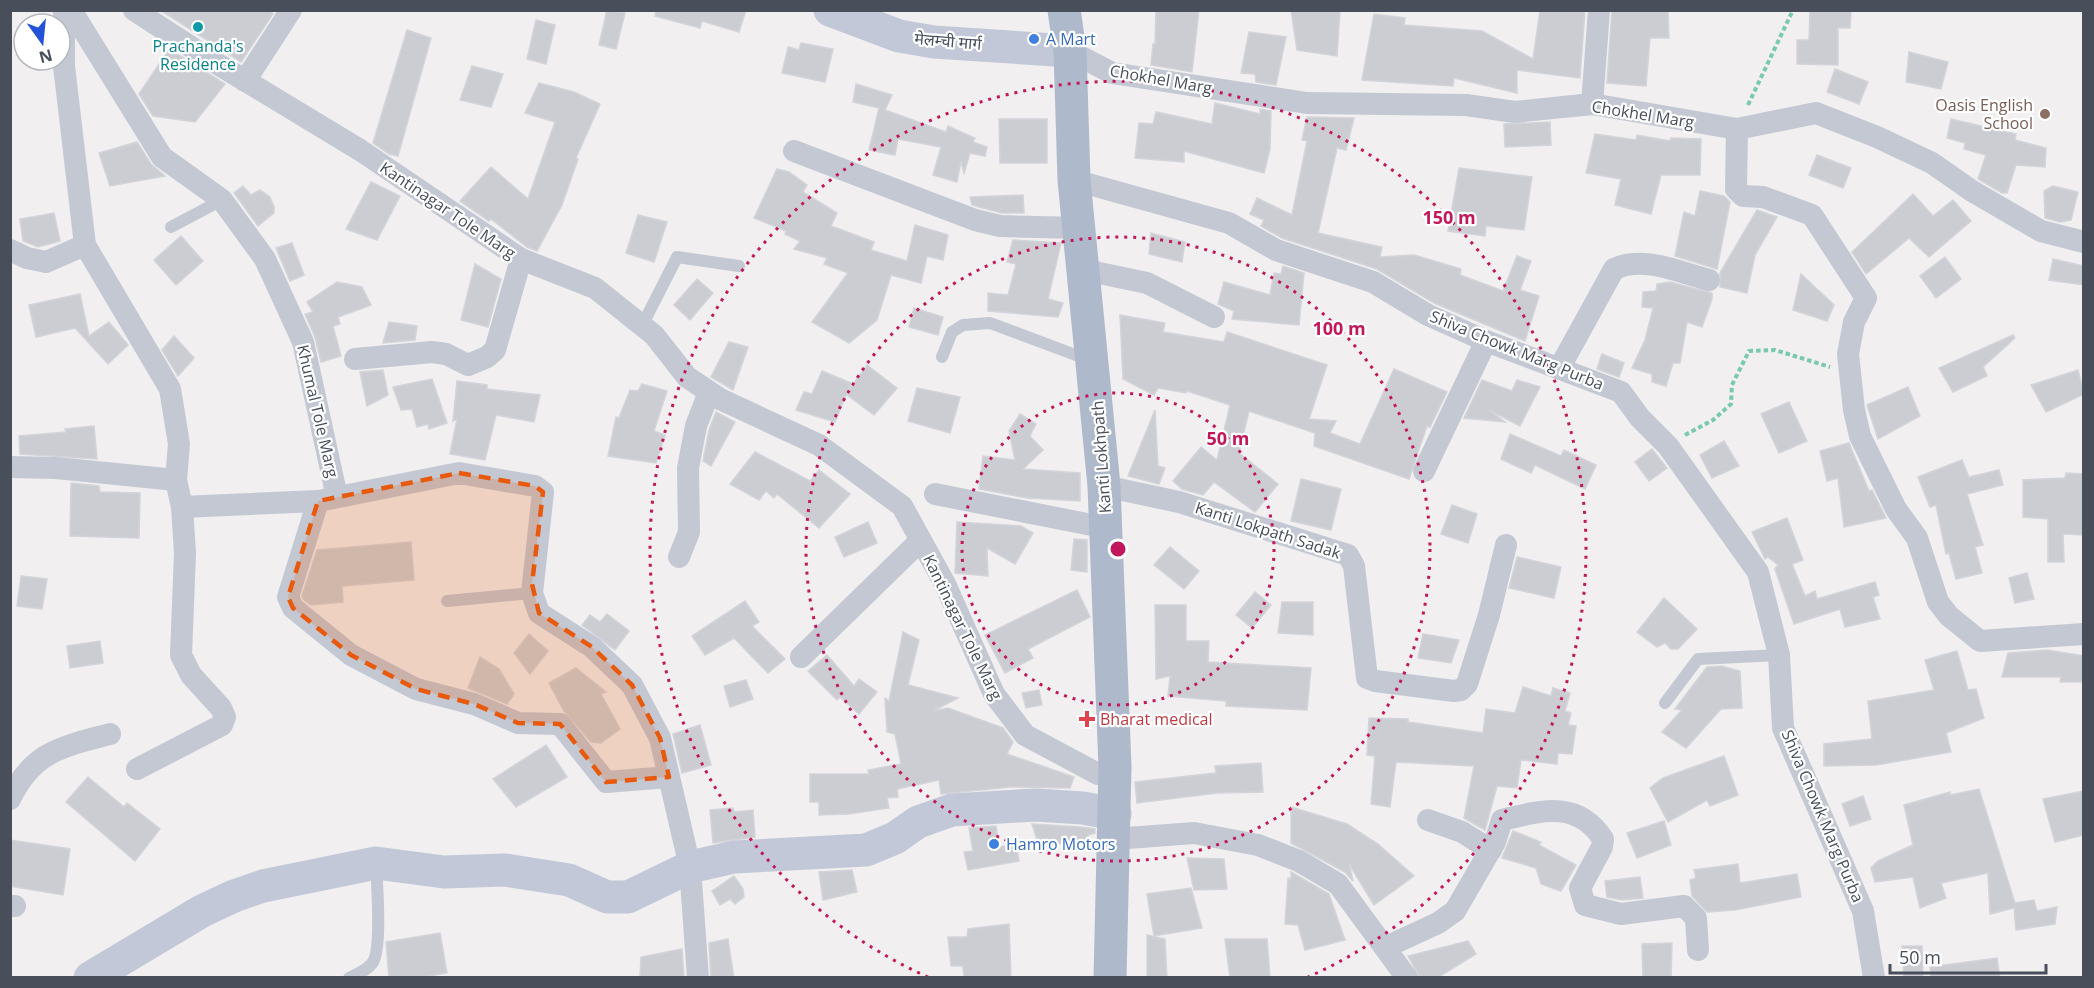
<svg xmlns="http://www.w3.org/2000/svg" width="2094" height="988" font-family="'Open Sans','Noto Sans Devanagari',sans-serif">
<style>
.building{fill:#cccdd3;stroke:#d3d4da;stroke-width:1.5}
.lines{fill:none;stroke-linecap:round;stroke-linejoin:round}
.path{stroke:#79c9af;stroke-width:4;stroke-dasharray:4.5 3;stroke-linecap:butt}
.service{stroke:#c3c8d3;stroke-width:12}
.minor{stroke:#c3c8d3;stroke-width:22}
.secondary{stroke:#c2c8d7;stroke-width:33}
.primary{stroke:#afb9cc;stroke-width:33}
.marked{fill:#e8590c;fill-opacity:0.2;stroke:#e8590c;stroke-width:4.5;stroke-dasharray:12 8;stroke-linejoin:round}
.ring{fill:none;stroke:#c2185b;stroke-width:3;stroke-dasharray:3 6}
.culture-dot{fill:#0f9aa8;stroke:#fff;stroke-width:2}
.shop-dot{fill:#3f7fe0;stroke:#fff;stroke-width:2}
.education-dot{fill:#8d6e63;stroke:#fff;stroke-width:2}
.health-dot{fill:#e0444e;stroke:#fff;stroke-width:2}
.labels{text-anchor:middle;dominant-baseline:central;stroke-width:4.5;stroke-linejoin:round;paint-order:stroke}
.shop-label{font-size:16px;fill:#366cbe;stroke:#fff;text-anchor:start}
.street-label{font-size:16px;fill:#484f5b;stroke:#fff}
.culture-label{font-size:16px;fill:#0d838f;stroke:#fff}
.education-label{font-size:16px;fill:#785e54;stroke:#fff;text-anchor:end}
.health-label{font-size:16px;fill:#be3a42;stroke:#fff;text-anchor:start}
.centre{fill:#c2185b;stroke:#fff;stroke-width:3}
.ring-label{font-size:18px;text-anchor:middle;font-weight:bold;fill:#c2185b;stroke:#fff;stroke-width:4.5;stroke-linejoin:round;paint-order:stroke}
</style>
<rect width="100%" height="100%" fill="#f1efef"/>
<g class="building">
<polygon points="160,10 268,10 273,14 241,62"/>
<polygon points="607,10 625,13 616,49 599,45"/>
<polygon points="656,10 746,10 739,32 702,21 700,28 655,16"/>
<polygon points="1156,10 1199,10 1192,72 1151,65 1153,44 1155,44"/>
<polygon points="1291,10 1340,10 1337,56 1297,50"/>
<polygon points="1540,10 1585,10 1580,78 1517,70 1517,93 1454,78 1453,86 1362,80 1374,14 1405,18 1404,25 1482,31 1533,59"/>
<polygon points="1612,10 1668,10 1669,38 1650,38 1646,86 1607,83"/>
<polygon points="1810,10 1851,10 1850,28 1838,28 1838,65 1797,64 1797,40 1809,40"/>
<polygon points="536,20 555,25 546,64 527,59"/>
<polygon points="407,30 431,38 398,156 389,154 373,143"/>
<polygon points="1249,32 1286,37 1276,85 1256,82 1255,74 1241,73"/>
<polygon points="801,43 833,49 825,82 782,73 788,47 799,50"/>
<polygon points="169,49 225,84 195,122 153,116 139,94"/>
<polygon points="1909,52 1948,62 1941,89 1906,82"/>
<polygon points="472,66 503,74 491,107 460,100"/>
<polygon points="1835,69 1868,82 1859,104 1827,92"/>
<polygon points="539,83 574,92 600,104 576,158 578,159 562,205 537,251 527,247 491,219 489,221 460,201 491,167 528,199 555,122 525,113"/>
<polygon points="856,84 892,95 885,110 946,132 948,126 975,138 973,142 987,147 985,156 970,153 964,173 961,161 957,182 933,175 941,147 898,139 895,155 869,150 879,108 853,102"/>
<polygon points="1215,103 1260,114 1260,109 1271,111 1270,149 1264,173 1184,151 1184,162 1135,158 1139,123 1153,124 1156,112 1212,124"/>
<polygon points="1307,117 1354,118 1346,150 1337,148 1318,233 1382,247 1380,257 1414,255 1461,269 1460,275 1503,291 1517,256 1531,261 1520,290 1539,296 1525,341 1434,303 1377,269 1282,238 1261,226 1264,220 1250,214 1257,198 1292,215 1307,141 1302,140"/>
<polygon points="999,119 1047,119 1047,163 1000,163"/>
<polygon points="1951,119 2016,134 2015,140 2046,148 2045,167 2016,165 2007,193 2002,193 1978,179 1986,155 1964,149 1965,143 1947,138"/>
<polygon points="1550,122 1551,145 1505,147 1504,124"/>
<polygon points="1595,134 1636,140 1637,135 1670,141 1671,138 1701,139 1700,175 1661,175 1651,214 1615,205 1621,179 1586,173"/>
<polygon points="137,142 151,164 165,176 110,186 99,153"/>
<polygon points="1817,155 1851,168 1843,188 1809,175"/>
<polygon points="1459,168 1532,177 1524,230 1486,226 1485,236 1448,231"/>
<polygon points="777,169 789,172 807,185 803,192 837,213 831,226 874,242 871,250 907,261 915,225 948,235 943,260 927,256 921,283 891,275 877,320 849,343 812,322 848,273 824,264 827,258 794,249 800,241 785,234 786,231 754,218"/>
<polygon points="371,182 400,196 377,240 346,229"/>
<polygon points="243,186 251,195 260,190 270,197 274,207 274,213 258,226 234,193"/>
<polygon points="2053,186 2078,192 2071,220 2060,222 2045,218 2044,191"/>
<polygon points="1700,191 1724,196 1730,202 1717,269 1675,256 1684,212 1695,216"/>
<polygon points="1913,194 1933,216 1953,200 1971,221 1929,257 1909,238 1866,274 1852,252"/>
<polygon points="1023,195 1024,213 1002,213 979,207 972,205 970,197"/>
<polygon points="1757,210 1777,217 1755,255 1747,293 1720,287 1720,273"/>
<polygon points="54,213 60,241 38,247 23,241 20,219"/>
<polygon points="638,215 667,222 654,262 626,253"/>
<polygon points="1151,233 1185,242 1182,262 1149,254"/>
<polygon points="181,236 203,261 176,285 154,260"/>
<polygon points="1013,240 1061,243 1048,299 1063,303 1058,317 988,311 988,293 1008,295 1016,264 1007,262"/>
<polygon points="292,243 304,275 290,281 276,248"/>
<polygon points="1945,257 1961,279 1936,298 1920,276"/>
<polygon points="2053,259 2084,266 2084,285 2049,280"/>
<polygon points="475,264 501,279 488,327 461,320"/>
<polygon points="1283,266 1304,273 1299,325 1232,319 1234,311 1218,304 1224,282 1270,295 1274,273 1281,274"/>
<polygon points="1801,274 1834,305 1827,321 1793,310"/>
<polygon points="697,279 713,293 690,320 674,305"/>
<polygon points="337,282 362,287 371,305 338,317 340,324 333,326 341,356 321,362 315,337 305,314 313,312 307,302"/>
<polygon points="1670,282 1712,293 1712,299 1702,327 1687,322 1680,363 1673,363 1666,386 1652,382 1652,374 1632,368 1645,340 1653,308 1642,307 1643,292 1656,291 1657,284"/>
<polygon points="80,294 89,336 109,322 128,345 108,364 75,328 36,337 29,305"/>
<polygon points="914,308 943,317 938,335 909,327"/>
<polygon points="1120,315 1165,323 1163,332 1224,342 1227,332 1327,365 1309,419 1336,421 1330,433 1360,444 1394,369 1447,392 1430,427 1427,426 1409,479 1314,446 1315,433 1249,411 1239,453 1278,484 1255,512 1214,482 1203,495 1182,489 1173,481 1201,447 1217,460 1230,405 1187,391 1186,393 1158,388 1154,395 1123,379"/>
<polygon points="389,322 417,326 415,340 383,343"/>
<polygon points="2013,335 2015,338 1983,367 1987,376 1953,392 1939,368"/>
<polygon points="174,336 194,358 178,376 162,350"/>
<polygon points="729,342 748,347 733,390 711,377"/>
<polygon points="1602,354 1624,363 1619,377 1597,369"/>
<polygon points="867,365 897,388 874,415 846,394"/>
<polygon points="383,370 388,395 367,406 360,372"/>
<polygon points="2078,370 2084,394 2046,412 2031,385"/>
<polygon points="822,371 851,383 835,422 796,410 804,392 812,394"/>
<polygon points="432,379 447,423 429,429 428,424 417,427 412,409 401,410 393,387"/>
<polygon points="1482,380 1512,391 1517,380 1540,387 1520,426 1489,410 1505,422 1464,418"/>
<polygon points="457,381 487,385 487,389 540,395 534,422 496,415 485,460 450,454 457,419 453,421"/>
<polygon points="642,384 667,391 654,431 665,435 656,463 608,456 616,417 619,418 630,390 638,391"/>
<polygon points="1908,387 1920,416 1878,439 1867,405"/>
<polygon points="917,388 960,397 950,433 908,421"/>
<polygon points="1789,402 1807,441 1779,453 1761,414"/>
<polygon points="1155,410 1158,466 1165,468 1159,484 1128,476"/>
<polygon points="716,412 735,422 711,466 703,461 709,430"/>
<polygon points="1020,414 1036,424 1030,436 1043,450 1023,469 1080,473 1080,501 1027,498 979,489 983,456 1015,460 1009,431"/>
<polygon points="94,426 97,459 20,454 19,436 66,432 65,429"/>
<polygon points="1510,434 1561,456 1564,450 1596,465 1585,489 1535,465 1531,473 1501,459"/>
<polygon points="1724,441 1739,466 1712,478 1700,455"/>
<polygon points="1849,443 1869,491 1872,490 1886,518 1844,527 1838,478 1827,481 1820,451"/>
<polygon points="1652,449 1667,468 1649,481 1635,462"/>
<polygon points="755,452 810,481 819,470 850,494 819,528 777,494 774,498 766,491 759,500 730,484"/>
<polygon points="1962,460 1969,477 1999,470 2003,485 1967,494 1983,545 1975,547 1982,573 1956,579 1949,553 1946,554 1936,505 1930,507 1918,477"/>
<polygon points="2066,473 2084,474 2084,535 2063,534 2064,562 2048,562 2048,519 2023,517 2023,480 2065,478"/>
<polygon points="1301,479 1341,489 1331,530 1291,521"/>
<polygon points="71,483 99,486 100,492 140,493 139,538 70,536"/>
<polygon points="1452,505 1477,514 1468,543 1441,534"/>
<polygon points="1787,518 1803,560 1792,564 1805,596 1815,591 1817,599 1875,582 1879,595 1873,597 1880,619 1845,627 1840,609 1794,624 1775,569 1778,565 1768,557 1765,559 1752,532"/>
<polygon points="868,522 877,543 844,557 835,537"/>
<polygon points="957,522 1021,526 1033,533 1015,564 987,548 988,576 955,573"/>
<polygon points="1074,539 1087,540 1087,572 1071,570"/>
<polygon points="411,542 414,580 342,586 343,602 311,605 304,600 302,596 317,550"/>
<polygon points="1170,547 1199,571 1184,589 1154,565"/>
<polygon points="1517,557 1561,567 1554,598 1509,588"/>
<polygon points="2027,573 2034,599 2015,603 2009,578"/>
<polygon points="21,576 47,579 42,609 17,606"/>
<polygon points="1077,590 1090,617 1028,649 1033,658 1005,673 985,635"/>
<polygon points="1255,592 1271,605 1252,628 1236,615"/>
<polygon points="1664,598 1697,629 1678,649 1671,649 1665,643 1657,647 1637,632"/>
<polygon points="745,601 759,622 752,626 785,659 768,673 734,638 705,655 692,636"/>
<polygon points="1282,602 1313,602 1313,635 1278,633"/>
<polygon points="1155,605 1186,605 1186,641 1209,641 1208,662 1311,668 1307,710 1226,706 1226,701 1168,696 1170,676 1156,679"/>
<polygon points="607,614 629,631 615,650 582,625 590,615 600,622"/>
<polygon points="903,632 919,640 908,685 958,698 933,711 948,708 1003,728 1013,742 1007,754 1074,777 1070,788 1011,787 941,794 939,780 897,789 898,797 887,798 889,808 849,814 819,815 819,802 810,802 810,774 869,774 868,770 901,764 895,734 887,732 885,698 889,701"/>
<polygon points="529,634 548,651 530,674 514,653"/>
<polygon points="1423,634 1459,640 1451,663 1418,658"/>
<polygon points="100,641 103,663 70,668 67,646"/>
<polygon points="2047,650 2084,656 2084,682 2060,682 2061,677 2002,677 2008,653"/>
<polygon points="1957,651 1968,690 1976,689 1984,718 1946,733 1951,752 1876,765 1824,766 1824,744 1872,739 1868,701 1934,690 1925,660"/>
<polygon points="827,655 854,686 859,679 877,692 859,714 840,697 837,700 808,671"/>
<polygon points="480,657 499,669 514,694 507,704 468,688"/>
<polygon points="1722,666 1740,671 1742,708 1721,709 1686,748 1662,732 1682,710 1675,709 1707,667"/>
<polygon points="576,668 606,692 601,694 620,729 601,743 591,742 564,711 549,683"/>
<polygon points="746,680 753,699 730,707 724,686"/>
<polygon points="1523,687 1551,696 1553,688 1570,693 1565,711 1571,713 1568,725 1576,726 1572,754 1558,753 1557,764 1521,760 1517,788 1497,786 1485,830 1464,818 1474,766 1396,762 1390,807 1371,804 1375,756 1367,755 1369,718 1408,719 1408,722 1483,733 1486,709 1515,713"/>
<polygon points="1039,690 1042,705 1026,708 1022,693"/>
<polygon points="700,725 711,765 682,773 673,734"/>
<polygon points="546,745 567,777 516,807 493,779"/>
<polygon points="1724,756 1738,795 1710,806 1707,800 1668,822 1650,788 1663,778"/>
<polygon points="1261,763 1263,792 1217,793 1137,803 1135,782 1216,773 1215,766"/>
<polygon points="88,777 124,807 127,803 160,829 135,861 66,802"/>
<polygon points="1979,789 2015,903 2034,900 2037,911 2057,907 2055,924 2016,930 2014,908 1990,914 1988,873 1941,883 1946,898 1920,908 1913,877 1875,882 1871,868 1878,861 1913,845 1904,805 1950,792 1950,795"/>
<polygon points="2084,791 2084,835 2055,842 2043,799"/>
<polygon points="1863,796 1871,819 1850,826 1842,804"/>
<polygon points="1291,807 1347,824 1378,844 1414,876 1374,905 1349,864 1353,881 1345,872 1291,843"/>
<polygon points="733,808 734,812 753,810 755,837 713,843 710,810"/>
<polygon points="1664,821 1671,845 1637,858 1627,833"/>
<polygon points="1032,824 1081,827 1095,829 1095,833 1088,835 1089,843 1066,847 1065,842 1040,849"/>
<polygon points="996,826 999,847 1016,844 1019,861 968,870 964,852 973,851 969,828"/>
<polygon points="1513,831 1541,842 1539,845 1576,865 1561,891 1541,884 1536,868 1502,858"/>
<polygon points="10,840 70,849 63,895 10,886"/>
<polygon points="1187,858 1224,859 1227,889 1194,890"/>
<polygon points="1738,864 1740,883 1797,874 1801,897 1735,910 1707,912 1692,896 1690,880 1696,878 1694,870"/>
<polygon points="852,870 857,892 823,900 819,872"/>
<polygon points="1291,872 1329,894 1345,940 1305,950 1298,925 1285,924 1288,878 1291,879"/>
<polygon points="734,876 743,889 744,897 735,904 730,899 720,905 712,891"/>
<polygon points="1640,877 1643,898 1622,900 1607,897 1605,881"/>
<polygon points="1191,888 1202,928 1154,936 1147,894"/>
<polygon points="1009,924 1011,978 964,978 963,966 951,966 948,937 967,937 968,929"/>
<polygon points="440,933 447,973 418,978 389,978 386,942"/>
<polygon points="1147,935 1165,939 1167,978 1147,977"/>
<polygon points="728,939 734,978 711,978 709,943"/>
<polygon points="1225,939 1267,939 1270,978 1230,978"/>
<polygon points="1468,941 1476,954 1437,978 1420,978 1408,956"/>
<polygon points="1672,943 1671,978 1643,978 1642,944"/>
<polygon points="1902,946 1922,946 1923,978 1904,978"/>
<polygon points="682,949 684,978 640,978 641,957"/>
<polygon points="1997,958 2000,978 1931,978 1930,967"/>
</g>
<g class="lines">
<g class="path">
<polyline points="1748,105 1793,10"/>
<polyline points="1685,435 1713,420 1731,404 1732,385 1749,351 1775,350 1830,367"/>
</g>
<g class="service">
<polyline points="171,227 222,200"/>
<polyline points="642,326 677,257 739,266"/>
<polyline points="942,357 952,332 963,325 990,323 1089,360"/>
<polyline points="447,601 532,593"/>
<polyline points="1665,703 1698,659 1779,655"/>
<path d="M349,978C357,974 368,970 373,962C382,947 377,885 376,864"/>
</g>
<g class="minor">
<polyline points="64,10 64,66 85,245 170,389 179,444 176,480 182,507 185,553 181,655 191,675 221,708 225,717 222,725 137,769"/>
<polyline points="71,10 162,157 222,200 265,259 303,342 337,497"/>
<polyline points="134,10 211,60 360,150 521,259 595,288 654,335 687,377 720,399 819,445 902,506 945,584 994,694 1025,735 1098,774 1115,767"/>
<polyline points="1070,51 1112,73 1307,103 1466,105 1515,112 1592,104 1737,129 1816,113 1877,137 1932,163 1972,191 2041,231 2084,242"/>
<polyline points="245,81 291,10"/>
<polyline points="1592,104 1599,10"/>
<polyline points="1737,129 1736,189 1743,196 1763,197 1812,215 1866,298 1854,322 1848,354 1854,410 1860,436 1896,509 1917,538 1938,602 1949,616 1980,641 2084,634"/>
<polyline points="794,151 975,220 1000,226 1080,228"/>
<polyline points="1074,180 1229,223 1276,250 1373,282 1428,315 1486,341 1621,392 1640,418 1668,446 1758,572 1779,655 1783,728 1863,911 1874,978"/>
<polyline points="10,250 27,258 46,262 85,245"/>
<polyline points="1085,270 1147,283 1214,317"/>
<polyline points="355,359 432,352 446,354 468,365 487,357 495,350 521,259"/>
<path d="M1560,367L1614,269C1643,255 1679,272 1709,280"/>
<polyline points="10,467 56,468 176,480"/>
<polyline points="1424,471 1486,341"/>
<polyline points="1104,486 1179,502 1348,555 1354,566 1367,678 1375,681 1454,691 1461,690 1467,684 1489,615 1506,545"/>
<polyline points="935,494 1097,526 1106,522"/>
<polyline points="182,507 318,501"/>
<polyline points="679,557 689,532 688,468 696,426 709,392"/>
<polyline points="801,657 920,541"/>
<polyline points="669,777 606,782 560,724 518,723 474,704 416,689 351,655 293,608 288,597 318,501 459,473 535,486 543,492 532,593 539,613 592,647 632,685 660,738 690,867 698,978"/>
<path d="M10,799C33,751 62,747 110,734"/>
<polyline points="1428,820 1462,832 1491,850"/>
<polyline points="1114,839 1194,833 1258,845 1299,861 1338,884 1407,978"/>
<polyline points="10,906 15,906"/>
<path d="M1386,947L1438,923L1455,911L1495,842L1502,820C1540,811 1577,799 1603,839L1602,847L1580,888L1585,905L1621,914L1684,906L1696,918L1698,950"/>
</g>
<g class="secondary">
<polyline points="830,10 899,36 934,42 1070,51"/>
<polyline points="90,978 202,911 234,896 263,886 376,863 444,872 505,870 569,880 607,897 628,897 690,867 734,857 866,850 895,838 918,822 952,810 1035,805 1083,808 1115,814"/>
</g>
<polyline class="primary" points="1064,10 1070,51 1074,180 1104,486 1115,767 1110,978"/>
</g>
<path class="marked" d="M459,473L535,486L543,492L532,584L539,613L592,647L632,685L660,738L669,777L606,782L560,724L518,723L474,704L416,689L351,655L293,608L288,597L318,501Z"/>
<g class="ring">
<circle cx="1118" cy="549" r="156"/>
<circle cx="1118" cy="549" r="312"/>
<path d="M928 977A468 468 0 1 1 1308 977"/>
</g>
<circle class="culture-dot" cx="198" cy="27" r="6"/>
<g class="shop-dot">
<circle cx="1034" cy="39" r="6"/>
<circle cx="994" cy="844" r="6"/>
</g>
<circle class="education-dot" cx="2045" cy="114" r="6"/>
<path class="health-dot" d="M1084 710h6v6h6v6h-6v6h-6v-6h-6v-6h6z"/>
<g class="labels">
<g class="shop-label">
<text x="1046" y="39">A Mart</text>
<text x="1006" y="844">Hamro Motors</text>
</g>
<g class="street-label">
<text transform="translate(948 41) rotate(5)">मेलम्ची मार्ग</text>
<text transform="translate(1161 79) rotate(10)">Chokhel Marg</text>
<text transform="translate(1643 114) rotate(9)">Chokhel Marg</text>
<text transform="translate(448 210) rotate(34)">Kantinagar Tole Marg</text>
<text transform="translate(1517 350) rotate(22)">Shiva Chowk Marg Purba</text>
<text transform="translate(318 411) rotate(77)">Khumal Tole Marg</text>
<text transform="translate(1101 457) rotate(-94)">Kanti Lokhpath</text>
<text transform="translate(1268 530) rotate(18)">Kanti Lokpath Sadak</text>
<text transform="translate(963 627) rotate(64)">Kantinagar Tole Marg</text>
<text transform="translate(1823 816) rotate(67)">Shiva Chowk Marg Purba</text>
</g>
<g class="culture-label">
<text x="198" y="46">Prachanda's<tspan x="198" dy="18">Residence</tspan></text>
</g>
<g class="education-label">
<text x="2033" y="105">Oasis English<tspan x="2033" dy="18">School</tspan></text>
</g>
<g class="health-label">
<text x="1100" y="719">Bharat medical</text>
</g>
</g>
<circle cx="1118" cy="549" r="9" class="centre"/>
<g class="ring-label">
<text x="1449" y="224">150 m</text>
<text x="1339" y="335">100 m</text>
<text x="1228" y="445">50 m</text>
</g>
<rect width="2094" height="988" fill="none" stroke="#484f5b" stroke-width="24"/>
<g transform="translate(42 42) rotate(165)"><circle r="28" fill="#ffffff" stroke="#b6b9bd" stroke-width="1.5"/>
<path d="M0-4.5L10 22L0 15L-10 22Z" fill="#2152d8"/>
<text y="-9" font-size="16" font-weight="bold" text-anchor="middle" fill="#484f5b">N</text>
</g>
<path d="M1890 964v9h156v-9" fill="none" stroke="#484f5b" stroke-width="3"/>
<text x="1899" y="964" font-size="18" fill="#484f5b" stroke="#ffffff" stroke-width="4.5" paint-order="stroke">50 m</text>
</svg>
